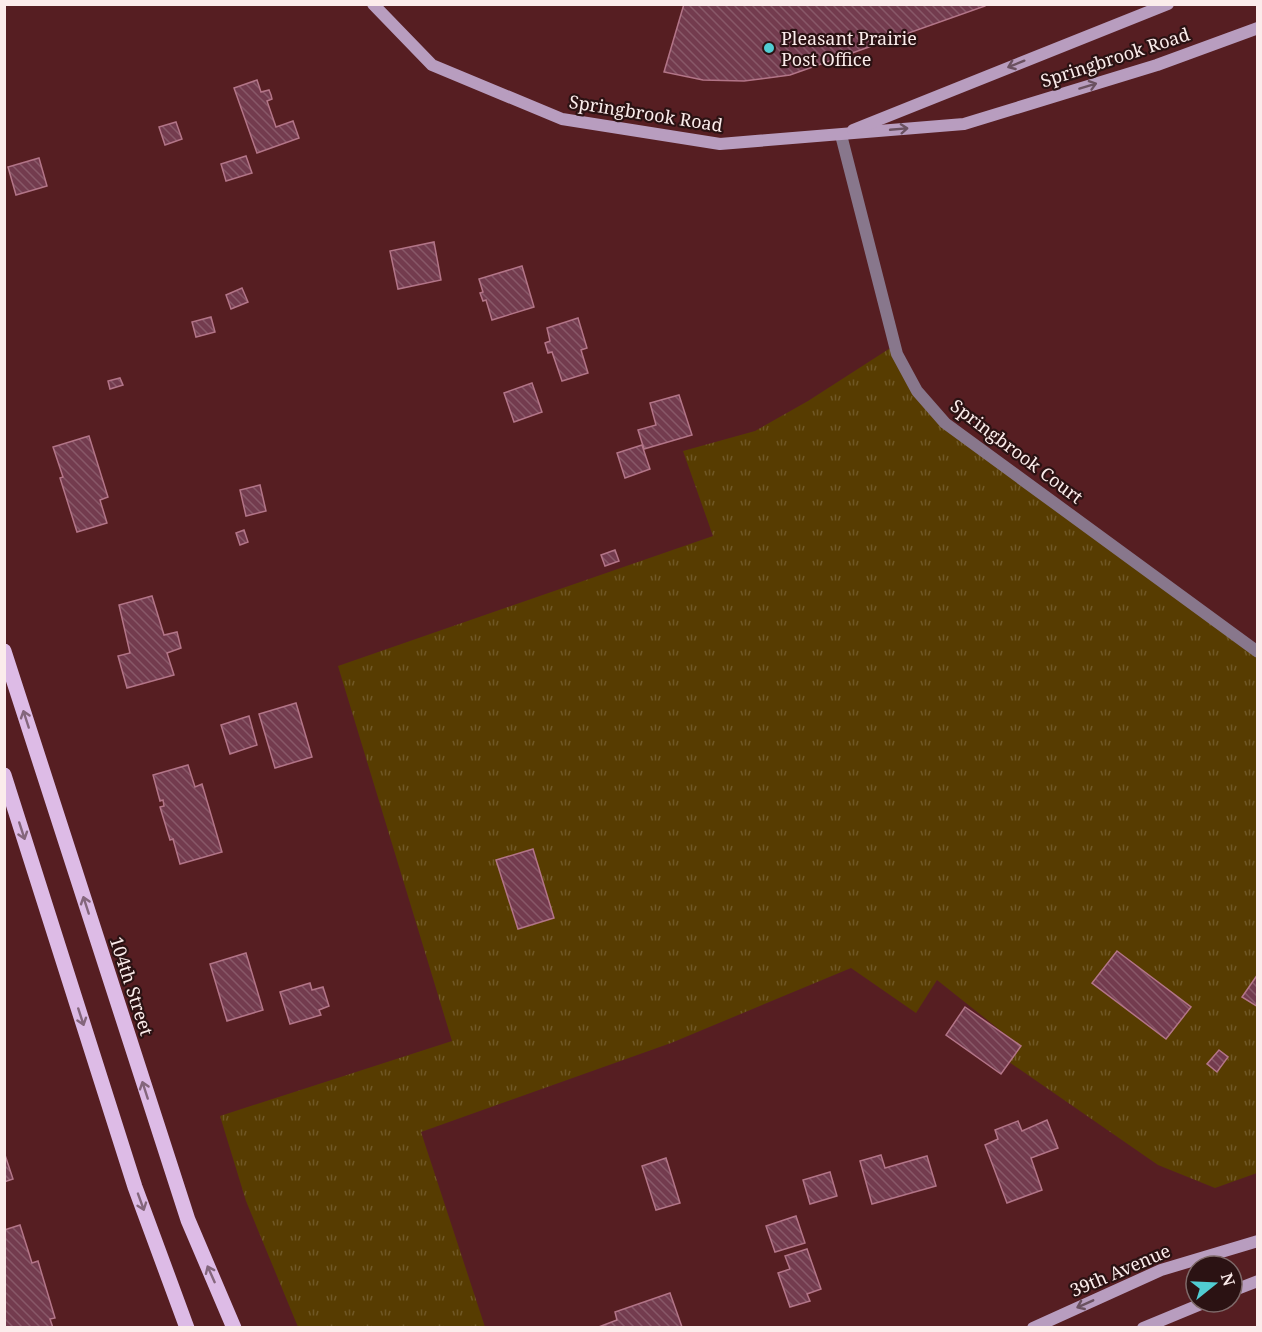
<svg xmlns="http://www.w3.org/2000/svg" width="1262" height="1332" font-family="'Noto Serif',serif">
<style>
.grass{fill:url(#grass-tufts)}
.building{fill:url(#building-back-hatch);stroke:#b37588;stroke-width:1.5}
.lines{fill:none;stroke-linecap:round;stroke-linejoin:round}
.street{stroke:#88778c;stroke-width:12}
.secondary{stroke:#b89dbf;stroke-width:12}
.primary{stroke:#ddbbe6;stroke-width:15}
.oneway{stroke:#6a5160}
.oneway2{stroke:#84667c}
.poi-dot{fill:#51ccd2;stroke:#2b1213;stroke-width:2}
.labels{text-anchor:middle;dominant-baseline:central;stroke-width:4.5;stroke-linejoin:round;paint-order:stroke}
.poi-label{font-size:18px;fill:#fbeceb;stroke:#2b1213;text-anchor:start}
.street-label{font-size:18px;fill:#fbeceb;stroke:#2b1213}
</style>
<defs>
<pattern id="grass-tufts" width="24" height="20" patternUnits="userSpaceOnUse" patternTransform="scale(1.5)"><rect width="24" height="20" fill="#573c01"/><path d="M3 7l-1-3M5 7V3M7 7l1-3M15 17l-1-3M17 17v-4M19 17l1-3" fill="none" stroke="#705826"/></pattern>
<pattern id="building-back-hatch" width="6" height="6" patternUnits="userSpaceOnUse" patternTransform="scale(1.5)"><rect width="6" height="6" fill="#733b4e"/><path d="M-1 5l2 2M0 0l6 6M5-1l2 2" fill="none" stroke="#885868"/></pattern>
</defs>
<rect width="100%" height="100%" fill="#561e22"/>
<polygon class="grass" points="895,345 917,391 945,423 1257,652 1257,1173 1215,1188 1158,1165 1009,1062 1020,1046 937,980 916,1013 851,968 671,1043 421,1132 485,1327 298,1327 246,1201 220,1116 452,1041 338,666 713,536 683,451 755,431 808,401"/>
<g class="building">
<polygon points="684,4 985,4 985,6 790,75 744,81 703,80 664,72"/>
<polygon points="257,80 261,92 269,90 271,95 272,99 267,101 276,127 293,121 299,138 257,153 234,88"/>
<polygon points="176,122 182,139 165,145 159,127"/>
<polygon points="246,156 252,173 226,181 221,164"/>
<polygon points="39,158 47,186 16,195 8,167"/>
<polygon points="434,242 441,280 398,289 390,251"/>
<polygon points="522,266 534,307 492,320 486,300 483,301 480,293 483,292 479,279"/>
<polygon points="242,288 248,302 231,309 226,295"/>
<polygon points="211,317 215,332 196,337 192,322"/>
<polygon points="578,318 587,348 581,350 588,373 562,381 552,352 548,353 545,343 550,341 547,328"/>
<polygon points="120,378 123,385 110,389 108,381"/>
<polygon points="532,383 542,412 514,422 504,393"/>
<polygon points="679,395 692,435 644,449 638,430 656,425 650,403"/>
<polygon points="89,436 108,497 100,500 107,523 77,532 60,478 63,477 53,447"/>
<polygon points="642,445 650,469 625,478 617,453"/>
<polygon points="260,485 266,511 246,516 240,490"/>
<polygon points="244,530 248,542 240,545 236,533"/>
<polygon points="615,550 619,561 605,566 601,555"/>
<polygon points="152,596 164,635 177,632 181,648 167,653 174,675 127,688 118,656 130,653 119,605"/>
<polygon points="296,703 312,757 275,768 259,714"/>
<polygon points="249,716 257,745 230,754 221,725"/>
<polygon points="188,765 195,787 202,784 222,852 180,864 173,839 170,840 160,807 164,806 163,800 160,801 153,775"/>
<polygon points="533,849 554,918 518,929 496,860"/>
<polygon points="1117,951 1191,1007 1166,1039 1092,983"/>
<polygon points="246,953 263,1010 227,1021 210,964"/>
<polygon points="1258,974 1258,1007 1242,997"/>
<polygon points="310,983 312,990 323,987 329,1006 319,1010 321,1015 290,1024 280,992"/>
<polygon points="965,1007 1021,1046 1001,1074 946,1035"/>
<polygon points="1219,1050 1228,1057 1217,1072 1207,1064"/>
<polygon points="1047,1120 1058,1148 1031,1158 1042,1190 1007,1203 985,1145 998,1139 995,1130 1018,1121 1022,1131"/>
<polygon points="4,1152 13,1179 4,1182"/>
<polygon points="881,1155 885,1168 927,1156 936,1186 872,1204 860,1161"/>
<polygon points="666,1158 680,1203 656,1210 642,1166"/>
<polygon points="830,1172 837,1196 810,1204 803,1180"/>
<polygon points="796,1216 805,1243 775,1252 766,1226"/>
<polygon points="20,1225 32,1263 38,1261 55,1318 50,1319 53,1328 5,1328 4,1230"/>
<polygon points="807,1249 821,1289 807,1294 810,1301 790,1307 778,1273 790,1269 785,1256"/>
<polygon points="670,1293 682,1327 596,1328 617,1320 615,1312"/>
</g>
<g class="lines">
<polyline class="street" points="841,135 897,354 917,391 945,423 1258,652"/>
<g class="secondary">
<polyline points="373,4 432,65 562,119 720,144 964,124 1157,65 1258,28"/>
<polyline points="853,130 1168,4"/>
<polyline points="1232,1291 1258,1281"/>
<polyline points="1033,1328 1161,1270 1258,1241"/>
<polyline points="1143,1328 1206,1302"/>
</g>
<g class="primary">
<polyline points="4,651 188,1220 234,1328"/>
<polyline points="4,775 135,1187 187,1328"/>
</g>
</g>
<defs><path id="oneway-shaft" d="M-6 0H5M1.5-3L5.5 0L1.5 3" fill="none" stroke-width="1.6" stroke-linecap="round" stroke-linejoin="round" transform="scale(1.5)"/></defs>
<g class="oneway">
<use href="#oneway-shaft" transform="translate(1016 64) rotate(158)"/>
<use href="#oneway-shaft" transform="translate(1088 86) rotate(-17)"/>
<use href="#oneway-shaft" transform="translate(899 129) rotate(-5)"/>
<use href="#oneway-shaft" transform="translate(1085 1304) rotate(156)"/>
</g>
<g class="oneway2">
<use href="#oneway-shaft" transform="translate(26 719) rotate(-108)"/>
<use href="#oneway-shaft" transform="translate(22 831) rotate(72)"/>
<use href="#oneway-shaft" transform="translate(86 905) rotate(-108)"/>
<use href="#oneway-shaft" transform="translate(81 1017) rotate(72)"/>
<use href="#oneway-shaft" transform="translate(145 1090) rotate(-108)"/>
<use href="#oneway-shaft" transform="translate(141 1202) rotate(70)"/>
<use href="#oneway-shaft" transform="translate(211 1274) rotate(-114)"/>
</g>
<circle class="poi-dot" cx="769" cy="48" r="6"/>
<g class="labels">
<g class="poi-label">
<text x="781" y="38">Pleasant Prairie<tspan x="781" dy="21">Post Office</tspan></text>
</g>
<g class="street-label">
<text transform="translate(1115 57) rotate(-18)">Springbrook Road</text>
<text transform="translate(646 113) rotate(9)">Springbrook Road</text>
<text transform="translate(1017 451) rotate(37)">Springbrook Court</text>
<text transform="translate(132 986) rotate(72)">104th Street</text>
<text transform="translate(1120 1270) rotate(-23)">39th Avenue</text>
</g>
</g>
<rect width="1262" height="1332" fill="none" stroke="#fbeceb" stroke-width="12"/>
<g transform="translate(1214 1284) rotate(72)"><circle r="28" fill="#2b1213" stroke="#7e6969" stroke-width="1.5"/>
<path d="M0-4.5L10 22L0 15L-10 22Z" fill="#51ccd2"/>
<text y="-9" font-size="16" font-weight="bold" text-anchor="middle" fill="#fbeceb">N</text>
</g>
</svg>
